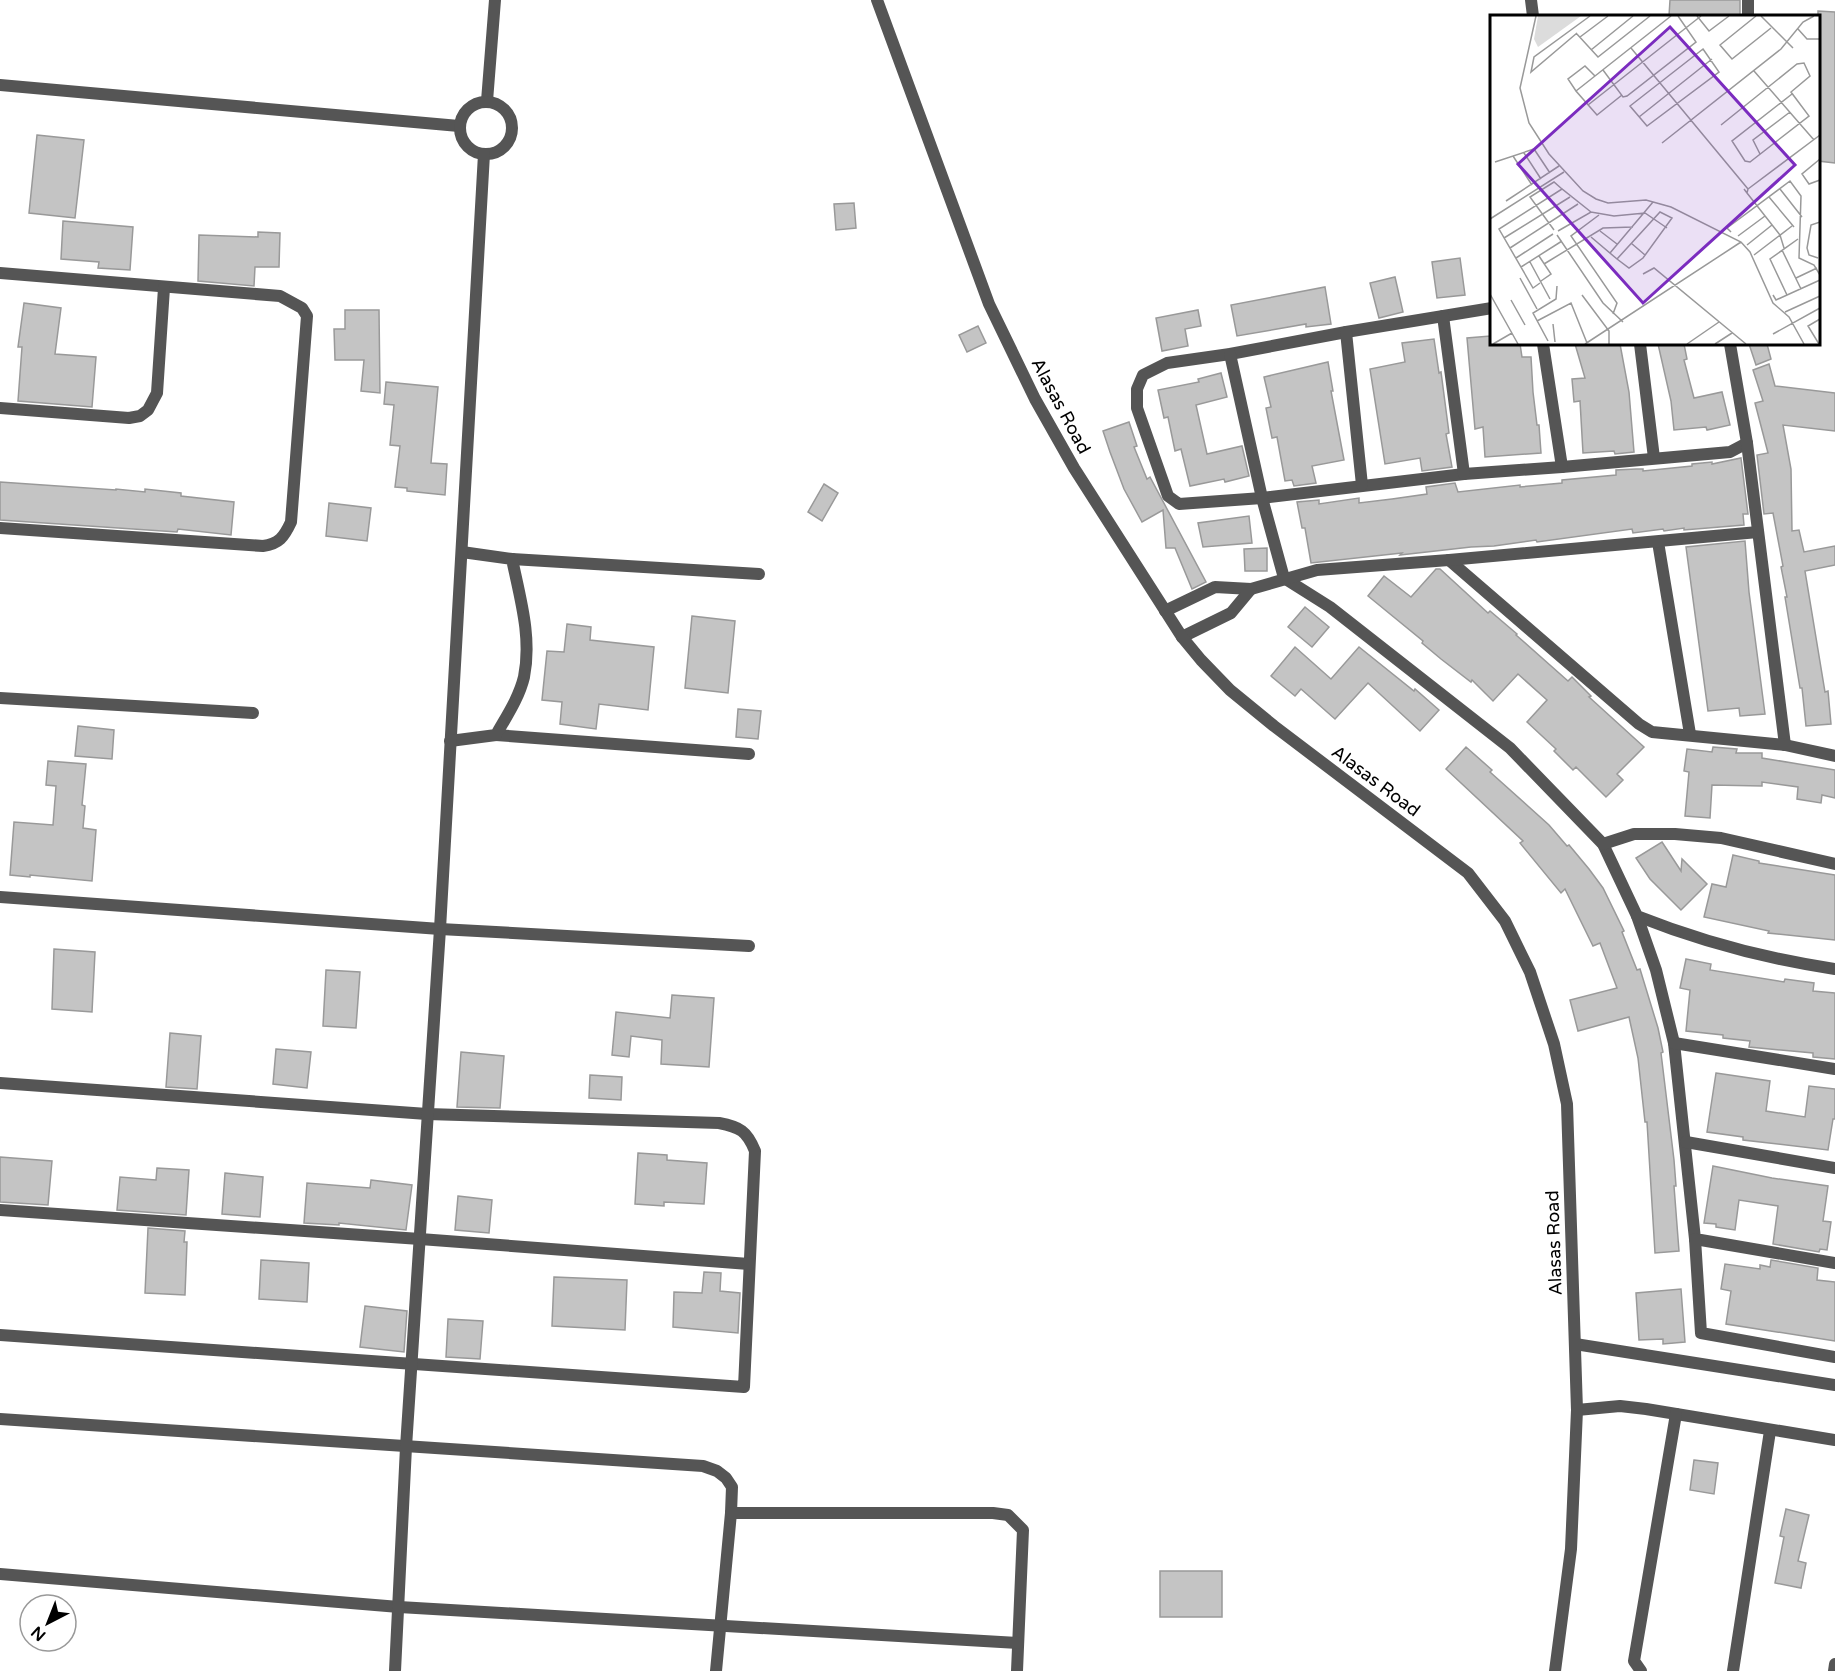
<svg xmlns="http://www.w3.org/2000/svg" width="1835" height="1671" font-family="'Varela Round',sans-serif">
<style>
.building{fill:#c4c4c4;stroke:#999;stroke-width:1.5}
.lines{fill:none;stroke-linecap:round;stroke-linejoin:round}
.service{stroke:#555;stroke-width:12}
.minor{stroke:#555;stroke-width:12}
.tertiary{stroke:#555;stroke-width:12}
.labels{text-anchor:middle;dominant-baseline:central;stroke-width:4.5;stroke-linejoin:round;paint-order:stroke}
.street-label{font-size:18px;fill:#000;stroke:#fff}
.inset-road{fill:none;stroke:#999;stroke-width:1.5}
.view{fill:#7b2cbf;fill-opacity:0.15;stroke:#7b2cbf;stroke-width:3}
.inset-edge{fill:none;stroke:#000;stroke-width:3}
</style>
<rect width="100%" height="100%" fill="#fff"/>
<g class="building">
<polygon points="1670,0 1740,0 1740,16 1669,16"/>
<polygon points="1818,11 1835,12 1835,163 1818,161"/>
<polygon points="37,135 84,140 75,218 29,213"/>
<polygon points="854,203 856,228 836,230 834,204"/>
<polygon points="63,221 133,227 130,270 98,268 99,262 61,259"/>
<polygon points="258,232 280,233 279,267 255,267 254,286 198,281 199,235 258,237"/>
<polygon points="1460,258 1465,295 1437,298 1432,262"/>
<polygon points="1395,277 1403,312 1379,318 1370,283"/>
<polygon points="1325,287 1331,324 1306,327 1306,324 1237,336 1231,305"/>
<polygon points="24,303 61,308 55,354 96,357 92,407 18,401 22,347 18,347"/>
<polygon points="345,310 379,310 380,393 361,391 364,360 335,360 334,329 345,329"/>
<polygon points="1198,310 1201,326 1185,329 1188,346 1162,351 1156,318"/>
<polygon points="978,326 986,343 967,352 959,335"/>
<polygon points="1490,336 1490,344 1520,344 1522,357 1531,357 1533,392 1537,425 1539,425 1541,453 1485,457 1483,427 1475,429 1467,338"/>
<polygon points="1434,339 1439,373 1441,372 1449,433 1446,434 1452,467 1422,471 1420,458 1385,464 1370,369 1405,362 1402,343"/>
<polygon points="1575,344 1620,344 1629,392 1634,452 1615,454 1614,451 1583,453 1580,401 1574,402 1572,379 1585,378"/>
<polygon points="1658,344 1684,344 1687,359 1684,360 1694,398 1722,392 1730,425 1707,430 1706,427 1674,430 1671,401"/>
<polygon points="1749,344 1767,344 1771,359 1756,365"/>
<polygon points="1328,362 1333,391 1331,391 1344,460 1312,466 1316,483 1294,486 1292,480 1285,481 1277,437 1272,438 1266,408 1271,407 1264,377"/>
<polygon points="1769,364 1775,386 1835,393 1835,431 1783,425 1791,469 1792,531 1799,530 1804,552 1835,546 1835,565 1805,571 1825,692 1828,691 1831,724 1806,726 1802,688 1800,688 1785,597 1787,597 1781,567 1783,566 1773,513 1764,514 1757,455 1768,453 1755,403 1763,401 1753,370"/>
<polygon points="1221,373 1227,397 1196,405 1207,454 1242,446 1249,476 1225,482 1224,479 1190,486 1181,449 1175,451 1168,417 1164,418 1158,390 1199,382 1198,379"/>
<polygon points="386,382 438,387 431,463 447,464 445,495 407,491 407,488 395,487 400,446 390,445 394,405 384,404"/>
<polygon points="1129,422 1137,446 1134,447 1147,479 1150,477 1206,582 1192,589 1175,548 1166,548 1163,510 1142,522 1124,489 1110,452 1103,431"/>
<polygon points="1741,458 1748,514 1743,514 1744,525 1684,530 1684,528 1664,531 1663,529 1633,533 1632,529 1537,542 1536,540 1494,546 1471,547 1400,555 1402,553 1311,563 1305,528 1302,528 1297,502 1319,500 1319,504 1359,498 1359,503 1392,499 1427,494 1426,487 1455,483 1458,492 1520,485 1520,487 1562,483 1562,480 1616,475 1616,470 1636,469 1643,469 1643,471 1692,466 1692,464 1712,462 1712,464"/>
<polygon points="0,482 116,490 116,489 145,492 145,489 181,493 181,496 234,502 231,535 178,529 177,532 0,520"/>
<polygon points="824,484 838,493 822,521 808,512"/>
<polygon points="329,503 371,508 367,541 326,536"/>
<polygon points="1249,516 1252,543 1203,547 1198,523"/>
<polygon points="1745,541 1749,592 1765,714 1740,716 1739,708 1708,711 1686,547"/>
<polygon points="1267,548 1267,571 1245,571 1244,549"/>
<polygon points="1436,569 1440,569 1488,613 1490,611 1517,634 1516,635 1568,681 1572,677 1591,696 1589,697 1644,747 1617,774 1623,780 1606,797 1576,767 1573,770 1554,751 1556,749 1527,722 1547,700 1518,674 1493,701 1472,680 1471,682 1441,659 1422,643 1423,641 1368,596 1384,576 1411,597"/>
<polygon points="1305,607 1329,627 1312,647 1288,627"/>
<polygon points="692,616 735,621 728,693 685,688"/>
<polygon points="567,624 591,627 590,640 654,647 648,710 599,704 596,729 560,724 562,702 542,700 547,651 564,652"/>
<polygon points="1295,647 1331,679 1359,647 1414,691 1415,689 1439,710 1420,731 1368,683 1335,719 1301,689 1295,696 1271,676"/>
<polygon points="738,709 761,711 758,739 736,737"/>
<polygon points="78,726 114,730 112,759 75,756"/>
<polygon points="1466,747 1492,770 1490,772 1549,825 1567,846 1569,845 1589,869 1603,888 1624,931 1622,932 1637,970 1640,969 1658,1028 1663,1052 1661,1053 1674,1160 1676,1186 1674,1186 1679,1251 1655,1253 1647,1122 1645,1122 1638,1058 1629,1017 1578,1031 1570,1000 1617,988 1600,943 1593,946 1565,889 1561,893 1520,843 1523,841 1446,769"/>
<polygon points="1713,747 1737,749 1736,753 1762,753 1762,758 1835,770 1835,798 1822,795 1821,803 1797,799 1798,787 1762,782 1762,786 1712,785 1710,818 1685,816 1689,772 1684,771 1687,749 1712,752"/>
<polygon points="48,761 86,764 82,805 85,806 83,828 96,830 92,881 30,875 30,877 10,875 14,822 53,825 56,786 46,785"/>
<polygon points="1662,842 1681,871 1682,859 1707,884 1681,910 1650,879 1636,858"/>
<polygon points="1733,855 1759,861 1759,863 1835,875 1835,940 1768,933 1769,931 1704,917 1712,884 1726,887"/>
<polygon points="54,949 95,952 92,1012 52,1009"/>
<polygon points="1686,959 1711,964 1710,970 1784,982 1785,979 1814,983 1813,991 1835,993 1835,1059 1813,1057 1813,1053 1749,1047 1750,1041 1723,1038 1723,1035 1686,1031 1690,990 1680,988"/>
<polygon points="326,970 360,972 356,1028 323,1026"/>
<polygon points="672,995 714,998 709,1067 661,1064 662,1040 631,1036 629,1057 612,1055 616,1012 670,1018"/>
<polygon points="170,1033 201,1036 197,1089 166,1087"/>
<polygon points="276,1049 311,1052 307,1088 273,1084"/>
<polygon points="461,1052 504,1056 500,1108 457,1107"/>
<polygon points="1716,1073 1770,1081 1766,1111 1805,1117 1809,1086 1835,1089 1835,1119 1833,1119 1828,1150 1743,1140 1743,1137 1707,1132"/>
<polygon points="590,1075 622,1077 621,1100 589,1098"/>
<polygon points="638,1153 667,1155 667,1160 707,1163 704,1204 664,1202 664,1206 635,1204"/>
<polygon points="0,1157 52,1161 48,1205 0,1202"/>
<polygon points="1713,1166 1772,1178 1828,1186 1823,1221 1831,1222 1827,1250 1820,1249 1819,1252 1773,1244 1778,1206 1739,1200 1735,1230 1716,1227 1716,1224 1704,1223"/>
<polygon points="157,1168 189,1170 186,1215 117,1210 120,1177 156,1180"/>
<polygon points="225,1173 263,1177 260,1217 222,1214"/>
<polygon points="371,1180 412,1185 406,1230 339,1223 339,1225 304,1223 307,1183 370,1188"/>
<polygon points="458,1196 492,1200 489,1233 455,1230"/>
<polygon points="148,1228 185,1231 184,1242 187,1242 185,1295 145,1293"/>
<polygon points="261,1260 309,1263 307,1302 259,1299"/>
<polygon points="1771,1260 1818,1268 1817,1280 1835,1282 1835,1341 1726,1324 1731,1291 1721,1289 1725,1264 1760,1269 1760,1265 1770,1267"/>
<polygon points="704,1272 721,1273 720,1291 740,1293 738,1333 673,1327 674,1292 702,1293"/>
<polygon points="554,1277 627,1280 625,1330 552,1326"/>
<polygon points="1681,1289 1685,1342 1663,1344 1663,1339 1639,1340 1636,1293"/>
<polygon points="365,1306 407,1311 404,1352 360,1347"/>
<polygon points="448,1319 483,1321 480,1359 446,1357"/>
<polygon points="1694,1460 1718,1463 1714,1494 1690,1490"/>
<polygon points="1786,1509 1809,1515 1798,1561 1806,1563 1801,1588 1775,1583 1784,1537 1780,1536"/>
<rect x="1160" y="1571" width="62" height="46"/>
</g>
<g class="lines">
<g class="service">
<polyline points="1748,16 1748,0"/>
<polyline points="512,559 759,574"/>
<polyline points="496,735 749,754"/>
<path d="M450,741L496,735C506,717 519,698 524,677C532,637 520,598 512,559L462,552"/>
</g>
<g class="minor">
<polyline points="1531,0 1533,16"/>
<polyline points="0,85 459,126"/>
<polyline points="487,101 495,0"/>
<circle cx="486" cy="128" r="26"/>
<path d="M0,273L280,296L302,308L307,316L291,522C284,537 279,544 263,546L0,528"/>
<polyline points="1492,308 1346,332 1230,354 1167,363 1143,375 1137,389 1137,408 1168,496 1179,504 1262,498 1464,474 1562,467 1730,452 1747,443"/>
<polyline points="1443,316 1464,474"/>
<polyline points="1346,332 1362,485"/>
<polyline points="1543,344 1562,467"/>
<polyline points="1640,344 1654,458"/>
<polyline points="1730,344 1747,443 1785,745"/>
<path d="M1230,354L1262,498L1284,578L1330,607L1510,748L1603,844L1637,916C1700,941 1767,959 1835,969"/>
<polyline points="0,408 129,418 140,416 148,410 157,393 164,288"/>
<polyline points="1658,542 1690,734"/>
<polyline points="1449,560 1639,724 1652,732 1785,745 1835,756"/>
<polyline points="1165,611 1215,587 1251,589 1317,570 1449,560 1758,532"/>
<polyline points="1182,637 1231,613 1251,589"/>
<polyline points="0,698 253,713"/>
<polyline points="1603,844 1634,834 1675,834 1721,838 1835,864"/>
<polyline points="0,897 440,929 749,946"/>
<polyline points="1637,916 1656,970 1674,1043 1695,1239 1835,1263"/>
<polyline points="1674,1043 1835,1069"/>
<path d="M0,1083L427,1114L719,1123C740,1127 747,1131 755,1151L744,1387L0,1335"/>
<polyline points="1686,1142 1835,1168"/>
<polyline points="0,1210 420,1239 749,1264"/>
<polyline points="1695,1239 1701,1333 1835,1357"/>
<polyline points="1575,1344 1835,1385"/>
<polyline points="1577,1410 1620,1406 1646,1409 1835,1440"/>
<polyline points="0,1419 703,1466 717,1471 726,1478 732,1487 731,1513 716,1671"/>
<polyline points="731,1513 993,1513 1008,1515 1023,1530 1017,1671"/>
<polyline points="0,1574 399,1607 1018,1643"/>
<polyline points="395,1671 406,1447 440,929 484,154"/>
<polyline points="1641,1671 1634,1661 1676,1414"/>
<polyline points="1733,1671 1770,1431"/>
<polyline points="1834,1671 1835,1664"/>
</g>
<polyline class="tertiary" points="877,0 989,304 1035,399 1074,468 1182,637 1201,660 1230,690 1274,726 1468,873 1505,921 1530,972 1554,1044 1567,1104 1577,1410 1571,1549 1555,1671"/>
</g>
<g class="labels">
<g class="street-label">
<text transform="translate(1061 406) rotate(62)">Alasas Road</text>
<text transform="translate(1376 781) rotate(37)">Alasas Road</text>
<text transform="translate(1554 1243) rotate(-92)">Alasas Road</text>
</g>
</g>
<g transform="translate(1490 15)">
<rect width="330" height="330" fill="#fff"/>
<path d="M48,1H91L48,32L44,24Z" fill="#dcdcdc"/>
<path class="inset-road" d="M46,1L30,73L39,108L59,139L93,176L106,184L118,188L156,185L181,192L251,227L260,237L283,288L299,302L314,329M207,1L219,16L239,1M266,1L230,30L242,44L281,13M271,1L303,33M308,14L317,24H330M86,18L108,42L160,1M87,18L41,57L44,42L100,1M90,22L118,1M141,33L258,174L257,178L254,174M213,34L229,57L157,111L140,91ZM101,35L143,1M113,55L133,82L137,81L206,27L188,1M264,56L324,125M86,76L78,64L95,51L105,61M132,80L107,100L86,76L181,1M98,90L211,1M149,102L222,44M231,110L307,49L314,48L320,61L301,77L319,101L260,147L255,146L242,126L302,79M172,128L291,34L313,7L324,1M34,138L51,164M270,139L263,125L300,97M23,141L42,170M330,144L312,159L319,169L330,165M5,147L44,134L60,158M258,174L330,120M290,174L312,202M257,178L290,220L294,233M279,182L304,212M16,186L69,151M109,200L81,221L127,288L123,299M0,204L74,157M64,215L40,182L64,167L72,174M68,216L101,197L124,201L155,198L177,213M110,216L127,229M241,217L237,213L300,166L311,181L309,243L324,250L330,260M67,220L113,288L133,307M248,221L275,201M101,222L127,244L139,253L153,243L182,203L170,197L127,244M14,223L80,182M330,224V249M141,228L155,240M257,230L282,210M20,233L88,189M292,235L311,274M120,238L163,187M264,240L302,211M49,241L61,259L51,266M26,243L63,219M328,243L319,240L317,233L321,210L330,207M40,247L60,284M54,249L113,213L143,212M31,252L72,226M153,259L164,253L256,329M30,263L47,294M306,263L327,253M50,268L43,273L9,214L72,174L101,197M0,279L28,329M92,280L119,316V329M283,280L286,285L330,265M297,280L280,244L308,224M21,285L35,310M295,297L330,281M47,306L81,288L97,328M63,309L65,327M283,319L330,293M58,326L43,298L66,284L67,271M3,329L22,318M95,329L251,227M197,329L229,307M225,329L242,318M329,329L318,311L330,304"/>
<path class="view" d="M180,12L305,150L153,288L28,149Z"/>
<rect width="330" height="330" class="inset-edge"/>
</g>
<g transform="translate(48 1623) rotate(222)"><circle r="28" fill="#ffffff" stroke="#999999" stroke-width="1.5"/>
<path d="M0-4.5L10 22L0 15L-10 22Z" fill="#000000"/>
<text y="-9" font-size="16" font-weight="bold" text-anchor="middle" fill="#000000">N</text>
</g>
</svg>
